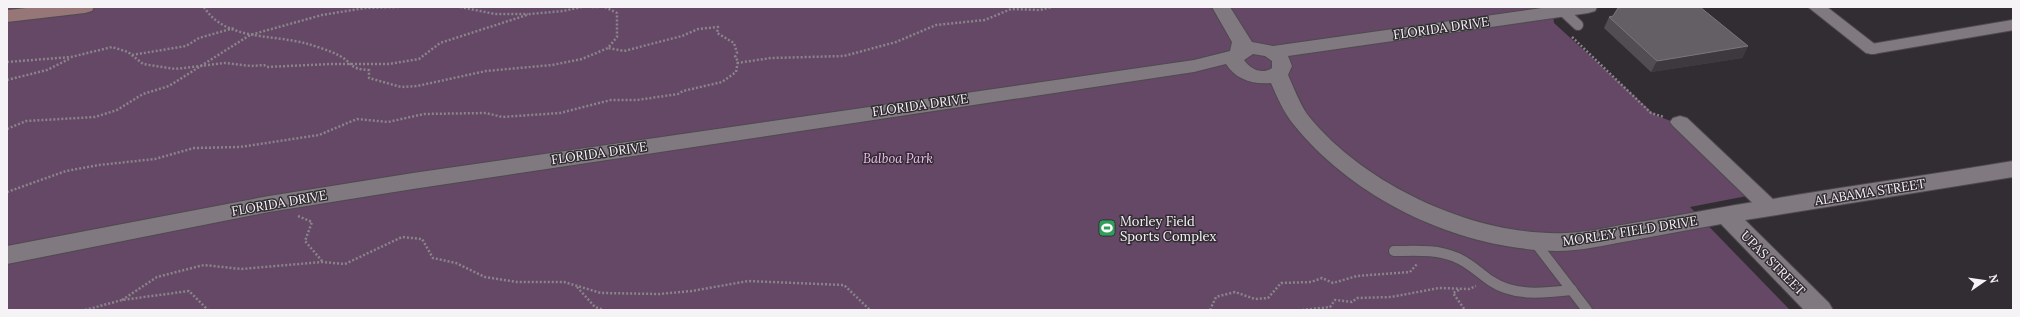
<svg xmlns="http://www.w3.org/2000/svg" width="2020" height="317" font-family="Lora,serif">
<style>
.green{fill:#654766}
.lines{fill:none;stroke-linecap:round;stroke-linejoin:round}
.service-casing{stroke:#4f4a4f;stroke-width:12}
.minor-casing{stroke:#4f4a4f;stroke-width:2}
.tertiary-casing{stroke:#4f4a4f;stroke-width:2}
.secondary-casing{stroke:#4f4a4f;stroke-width:2}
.path{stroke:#898589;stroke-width:2.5;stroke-dasharray:2 2;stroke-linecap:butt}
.service{stroke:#807a80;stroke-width:10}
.minor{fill:#807a80;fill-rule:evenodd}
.tertiary{fill:#807a80;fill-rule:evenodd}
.secondary{fill:#967676;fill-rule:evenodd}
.wall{fill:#524d52}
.shaded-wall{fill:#3e393e}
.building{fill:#645f64;stroke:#7b767b}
.labels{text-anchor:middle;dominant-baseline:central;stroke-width:3;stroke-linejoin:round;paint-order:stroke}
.street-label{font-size:13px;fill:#f6f3f6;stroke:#322d32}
.park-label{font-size:13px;font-style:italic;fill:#f2bbf3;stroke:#322d32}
.poi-label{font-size:13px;fill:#f6f3f6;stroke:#322d32;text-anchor:start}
</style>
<rect width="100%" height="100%" fill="#322d32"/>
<polygon class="green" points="7,7 1552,7 1554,23 1655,115 1676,123 1747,196 1690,207 1790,310 7,310"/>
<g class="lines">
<g class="service-casing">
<g id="service">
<polyline points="1563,11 1578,25"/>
<polyline points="1872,49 2013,25"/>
<polyline points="1534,241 1587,310"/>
<path d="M1394,251C1414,251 1436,249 1455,257C1469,262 1479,273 1491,281C1515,297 1545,293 1572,290"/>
</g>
</g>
<g class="minor-casing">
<g id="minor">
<polygon points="1808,7 1827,7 1881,49 1878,53 1872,54 1866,53"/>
<polygon points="1680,116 1687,118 1777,203 1780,208 1777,213 1770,215 1763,213 1673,126 1670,122 1673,118"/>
</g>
</g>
<g class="tertiary-casing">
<path id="tertiary" d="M1212,7H1230L1252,42L1273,46L1549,7H1597L1595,11L1588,13L1288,56L1292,66L1288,75C1294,88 1299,102 1307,114C1363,185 1476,237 1566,233C1589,232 1610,227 1633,223C1677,216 1721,207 1766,200C1848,186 1931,175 2013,161V177L1745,220L1829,303L1833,310H1804L1721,224C1690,230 1659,235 1629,241C1605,245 1581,251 1557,251C1459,249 1356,201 1294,125C1284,113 1277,97 1271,83C1253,85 1235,79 1226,64L1194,72L413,189L269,212L7,264V246L269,196L413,173L1194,60L1230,51L1232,42ZM1253,54L1265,56L1272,61V68C1262,75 1250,69 1244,60Z"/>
</g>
<g class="secondary-casing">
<polygon id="secondary" points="36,7 94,7 92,11 85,13 7,22 7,10"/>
</g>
<g class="path">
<path d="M204,7C225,41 274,34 308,44C318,47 331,51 340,56C354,64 349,69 369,70V78L401,87L417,86L486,71L552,65L582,59L608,48L617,37V13L605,7"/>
<polyline points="460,7 495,14 528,14"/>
<polyline points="592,7 600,7"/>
<polyline points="1572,37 1651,113 1664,117"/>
<polyline points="132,55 186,46 199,38 234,28"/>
<polyline points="7,62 71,57 112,47 128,52 143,64 175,69 225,63 251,66 264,65 267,67 331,64 389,64 419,59 440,43 530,14 563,11 582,7"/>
<polyline points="737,63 771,58 844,56 896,42 936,25 985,20 1011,9 1040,10 1052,7"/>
<polyline points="7,80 47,70 69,59"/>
<polyline points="7,129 26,121 95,117 117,110 143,94 169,86 250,35 322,15 365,8 399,7"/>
<polyline points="7,192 66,171 99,165 155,159 194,148 240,147 319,135 357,119 388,122 424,114 486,113 502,117 560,113 611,100 637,100 678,94 683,91 722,82 736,72 738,61 735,57 737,53 734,43 717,33 718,27 698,29 682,36 624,51 608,48"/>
<polyline points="298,216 312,222 305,241 322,261"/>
<polyline points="577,287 595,307 604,310"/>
<polyline points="1459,290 1453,293 1465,310"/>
<polyline points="122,300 157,277 204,265 241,269 322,262 345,264 402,237 422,239 433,258 456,263 485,277 517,282 564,282 601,293 659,294 692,291 748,281 844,285 870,310"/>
<polyline points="85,310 122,300 189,291 208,310"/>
<polyline points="1210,310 1216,297 1235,292 1255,299 1268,298 1281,283 1311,282 1322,278 1333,283 1357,276 1410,272 1417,264"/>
<polyline points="1302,310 1330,307 1335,300 1352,302 1357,298 1391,297 1439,288 1469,289 1476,286"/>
</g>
<use href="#service" class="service"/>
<use href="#minor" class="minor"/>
<use href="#tertiary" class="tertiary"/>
<use href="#secondary" class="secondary"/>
</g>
<polygon class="wall" points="1609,17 1748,46 1742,58 1651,72 1604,28"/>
<polygon class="shaded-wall" points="1748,46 1742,58 1651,72 1657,61"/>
<polygon class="building" points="1628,7 1700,7 1748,46 1657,61 1609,17 1613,16 1618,8"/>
<defs>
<g id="stadium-square" transform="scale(0.9)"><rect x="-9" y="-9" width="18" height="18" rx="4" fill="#2e9e5b" stroke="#322d32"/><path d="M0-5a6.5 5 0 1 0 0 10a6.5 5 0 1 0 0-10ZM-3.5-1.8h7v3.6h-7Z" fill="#fff"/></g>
</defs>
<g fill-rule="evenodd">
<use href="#stadium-square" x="1107" y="228"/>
</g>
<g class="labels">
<g class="street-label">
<text transform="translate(1441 28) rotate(-8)">FLORIDA DRIVE</text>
<text transform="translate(920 105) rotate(-8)">FLORIDA DRIVE</text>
<text transform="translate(599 153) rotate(-8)">FLORIDA DRIVE</text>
<text transform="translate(1870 192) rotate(-9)">ALABAMA STREET</text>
<text transform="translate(279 203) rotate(-10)">FLORIDA DRIVE</text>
<text transform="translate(1630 231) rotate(-9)">MORLEY FIELD DRIVE</text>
<text transform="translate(1773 263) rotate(45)">UPAS STREET</text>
</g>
<g class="park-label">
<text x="898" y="158">Balboa Park</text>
</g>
<g class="poi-label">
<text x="1120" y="221">Morley Field<tspan x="1120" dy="15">Sports Complex</tspan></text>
</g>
</g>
<rect width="2020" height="317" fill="none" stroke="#f6f3f6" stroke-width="16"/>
<g transform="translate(1984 281) rotate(77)" stroke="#322d32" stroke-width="3" paint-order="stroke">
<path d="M0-3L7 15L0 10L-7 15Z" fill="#f6f3f6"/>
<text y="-6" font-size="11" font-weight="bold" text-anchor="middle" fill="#f6f3f6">N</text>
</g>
</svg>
